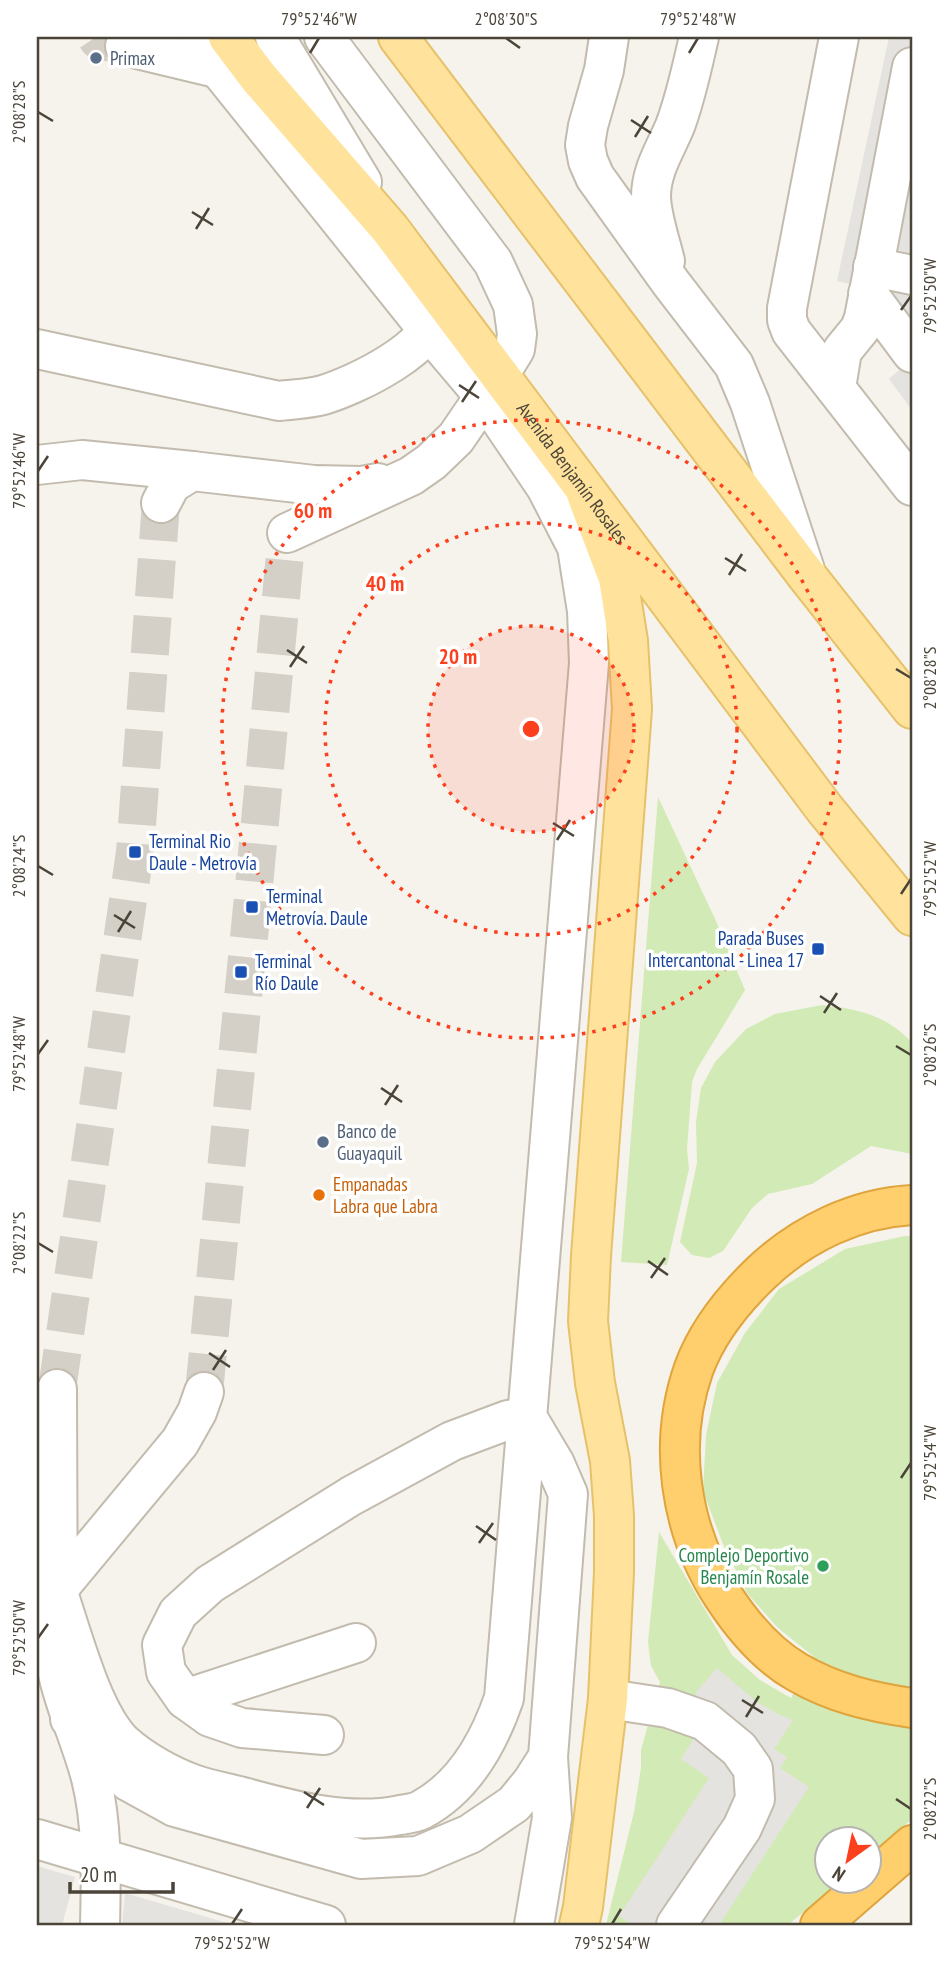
<svg xmlns="http://www.w3.org/2000/svg" width="949" height="1962" font-family="'PT Sans Narrow',sans-serif">
<style>
.green{fill:#d2eab5}
.parking{fill:#e5e3e0}
.lines{fill:none;stroke-linecap:round;stroke-linejoin:round}
.minor-tunnel{stroke:#d4d0c8;stroke-width:38;stroke-dasharray:38 19;stroke-linecap:butt}
.minor-casing{stroke:#c2bbae;stroke-width:42}
.major-casing{stroke:#e6c16a;stroke-width:42}
.highway-casing{stroke:#e0a43c;stroke-width:42}
.minor{stroke:#fff;stroke-width:38}
.major{stroke:#ffe39c;stroke-width:38}
.highway{stroke:#ffcf6e;stroke-width:38}
.ticks{fill:none;stroke:#4b4439;stroke-width:2.5}
.ring{fill:none;stroke:#fc3f1d;stroke-width:3.5;stroke-dasharray:3.5 7}
.service-dot{fill:#5c6f8a;stroke:#fff;stroke-width:2.5}
.transit-dot{fill:#1a4fb4;stroke:#fff;stroke-width:2.5}
.food-dot{fill:#e8710a;stroke:#fff;stroke-width:2.5}
.leisure-dot{fill:#2e9e5b;stroke:#fff;stroke-width:2.5}
.labels{text-anchor:middle;dominant-baseline:central;stroke-width:7;stroke-linejoin:round;paint-order:stroke}
.service-label{font-size:19px;fill:#4e5e75;stroke:#fff;text-anchor:start}
.street-label{font-size:19px;fill:#4b4439;stroke:#fff}
.transit-label{font-size:19px;fill:#164399;stroke:#fff;text-anchor:start}
.food-label{font-size:19px;fill:#c56008;stroke:#fff;text-anchor:start}
.leisure-label{font-size:19px;fill:#27864d;stroke:#fff;text-anchor:end}
.centre{fill:#fc3f1d;stroke:#fff;stroke-width:3.5}
.ring-label{font-size:21px;text-anchor:middle;font-weight:bold;fill:#fc3f1d;stroke:#fff;stroke-width:7;stroke-linejoin:round;paint-order:stroke}
.neatline{fill:none;stroke:#4b4439;stroke-width:2.5}
.ticks-label{font-size:18px;text-anchor:middle;fill:#4b4439}
</style>
<rect width="100%" height="100%" fill="#f6f3ec"/>
<g class="green">
<polygon points="658,797 715,919 745,990 697,1069 692,1082 687,1149 689,1169 667,1265 621,1262"/>
<path d="M822,1005C858,1009 887,1015 912,1043V1154L871,1146L812,1184L768,1194L752,1208L723,1251L709,1258L692,1255L680,1242L697,1163L696,1122L701,1088L715,1062L746,1029L775,1014Z"/>
<polygon points="905,1236 912,1236 912,1819 869,1856 869,1840 827,1840 827,1882 839,1882 788,1925 606,1925 634,1812 641,1768 641,1750 660,1682 651,1666 648,1642 659,1532 732,1655 760,1680 791,1698 813,1656 778,1628 747,1593 723,1544 703,1491 706,1435 717,1383 745,1333 779,1289 845,1249"/>
</g>
<g class="parking">
<polygon points="889,37 912,37 912,410 889,379 907,363 863,287 837,281"/>
<polygon points="717,1668 757,1702 778,1714 793,1720 774,1749 787,1757 780,1768 809,1787 719,1925 633,1925 619,1916 709,1778 681,1759 696,1735 696,1692"/>
<polygon points="37,1866 75,1877 62,1925 37,1925"/>
<polygon points="125,1893 234,1925 122,1925"/>
</g>
<g class="lines">
<g class="minor-tunnel">
<polyline points="96,37 98,40 125,46"/>
<polyline points="57,1389 135,852 161,503"/>
<polyline points="204,1392 252,907 287,533"/>
</g>
<g class="minor-casing">
<g id="minor">
<polyline points="275,37 362,182"/>
<polyline points="609,37 604,70 588,126 585,145 588,161 595,177 671,283 734,365 750,403 805,570"/>
<polyline points="839,37 787,308 787,320 791,331 912,486"/>
<polyline points="125,46 229,71"/>
<path d="M665,261C660,240 652,219 651,197C651,170 665,150 675,126C686,97 692,67 699,37"/>
<polyline points="873,267 912,275"/>
<polyline points="868,294 912,353"/>
<path d="M37,349L279,401C294,399 309,399 323,395C356,385 434,348 438,309"/>
<polyline points="836,388 842,351 860,329 864,318 912,67"/>
<polyline points="37,465 82,460 192,471"/>
<polyline points="161,503 171,484 192,471 314,485 362,486 378,483"/>
<polyline points="287,533 411,476 431,462 456,438 499,375 515,349 517,334 513,305 493,262 324,37"/>
<path d="M57,1389L58,1674C66,1710 82,1743 91,1778C103,1826 101,1877 100,1925"/>
<path d="M57,1590C72,1633 92,1714 124,1744C142,1760 170,1776 193,1784C207,1789 223,1792 239,1796C290,1810 347,1826 400,1815C407,1814 415,1813 421,1810C464,1787 489,1742 504,1698L589,663L587,611L577,547L546,487L485,397L429,331L219,69L197,37"/>
<polyline points="48,1591 57,1590 180,1442 197,1412 204,1392"/>
<polyline points="185,1699 356,1643"/>
<polyline points="608,1699 668,1708 705,1721 739,1749 753,1769 755,1799 742,1828 676,1925"/>
<polyline points="70,1719 128,1781 175,1807 361,1859 418,1856 470,1834 514,1804 532,1782 548,1757 568,1494 555,1464 527,1417 508,1420 452,1441 351,1496 210,1584 178,1613 162,1645 166,1672 185,1699 210,1717 242,1728 324,1735"/>
<polyline points="37,1839 326,1925"/>
<polyline points="534,1925 552,1818 548,1757"/>
</g>
</g>
<g class="major-casing">
<g id="major">
<path id="s1" d="M228,37L259,78L390,229L824,808L912,916"/>
<polyline points="398,37 807,576 912,709"/>
<polyline points="579,1925 583,1907 608,1699 614,1572 614,1516 610,1461 595,1383 588,1321 591,1256 632,709 628,641 618,578 586,494"/>
</g>
</g>
<g class="highway-casing">
<g id="highway">
<path d="M912,1205C856,1208 802,1234 761,1273C734,1299 707,1333 694,1368C667,1444 680,1530 723,1596C742,1625 767,1655 797,1672C833,1693 871,1702 912,1708"/>
<polyline points="820,1925 912,1845"/>
</g>
</g>
<use href="#minor" class="minor"/>
<use href="#major" class="major"/>
<use href="#highway" class="highway"/>
</g>
<path class="ticks" d="M506,38L520,48M310,53L319,38M689,53L698,38M38,112L53,121M631,120L651,133M635,137L648,116M192,212L213,225M196,229L209,208M901,310L911,296M459,385L479,398M462,402L476,381M38,471L48,456M725,558L746,571M729,575L742,554M287,650L307,663M290,667L304,646M896,669L911,678M553,823L574,836M557,840L570,820M38,866L53,875M901,894L911,879M114,915L135,928M118,932L131,911M820,996L841,1010M824,1013L837,993M896,1046L911,1055M38,1054L48,1040M381,1088L402,1102M385,1105L398,1085M38,1243L53,1252M648,1261L668,1275M651,1278L665,1258M209,1353L230,1367M213,1370L226,1350M901,1478L911,1463M476,1526L496,1540M479,1543L493,1523M38,1638L48,1624M742,1700L763,1713M746,1717L759,1696M304,1792L324,1805M896,1799L911,1809M307,1808L320,1788M232,1924L242,1909M612,1924L621,1909"/>
<circle cx="531" cy="729" r="103" fill="#fc3f1d" fill-opacity=".12"/>
<g class="ring">
<circle cx="531" cy="729" r="103"/>
<circle cx="531" cy="729" r="206"/>
<circle cx="531" cy="729" r="309"/>
</g>
<g class="service-dot">
<circle cx="96" cy="58" r="7"/>
<circle cx="323" cy="1142" r="7"/>
</g>
<g class="transit-dot">
<rect x="128" y="845" width="14" height="14" rx="3.5"/>
<rect x="245" y="900" width="14" height="14" rx="3.5"/>
<rect x="811" y="942" width="14" height="14" rx="3.5"/>
<rect x="234" y="965" width="14" height="14" rx="3.5"/>
</g>
<circle class="food-dot" cx="319" cy="1195" r="7"/>
<circle class="leisure-dot" cx="823" cy="1566" r="7"/>
<g class="labels">
<g class="service-label">
<text x="110" y="58">Primax</text>
<text x="337" y="1131">Banco de<tspan x="337" dy="22">Guayaquil</tspan></text>
</g>
<g class="street-label">
<text stroke="none"><textPath href="#s1" startOffset="556">Avenida Benjamín Rosales</textPath></text>
</g>
<g class="transit-label">
<text x="149" y="841">Terminal Rio<tspan x="149" dy="22">Daule - Metrovía</tspan></text>
<text x="266" y="896">Terminal<tspan x="266" dy="22">Metrovía. Daule</tspan></text>
<text x="804" y="938" text-anchor="end">Parada Buses<tspan x="804" dy="22">Intercantonal - Linea 17</tspan></text>
<text x="255" y="961">Terminal<tspan x="255" dy="22">Río Daule</tspan></text>
</g>
<g class="food-label">
<text x="333" y="1184">Empanadas<tspan x="333" dy="22">Labra que Labra</tspan></text>
</g>
<g class="leisure-label">
<text x="809" y="1555">Complejo Deportivo<tspan x="809" dy="22">Benjamín Rosale</tspan></text>
</g>
</g>
<circle cx="531" cy="729" r="10" class="centre"/>
<g class="ring-label">
<text x="313" y="518">60 m</text>
<text x="385" y="591">40 m</text>
<text x="458" y="664">20 m</text>
</g>
<rect width="949" height="1962" fill="none" stroke="#ffffff" stroke-width="77"/>
<g transform="translate(848 1860) rotate(213)"><circle r="33" fill="#ffffff" stroke="#b7b4b0" stroke-width="2"/>
<path d="M0-5L12 26L0 18L-12 26Z" fill="#fc3f1d"/>
<text y="-10" font-size="19" font-weight="bold" text-anchor="middle" fill="#4b4439">N</text>
</g>
<path d="M70 1882v10h103v-10" fill="none" stroke="#4b4439" stroke-width="3.5"/>
<text x="80" y="1882" font-size="21" fill="#4b4439" stroke="#ffffff" stroke-width="5" paint-order="stroke">20 m</text>
<rect x="38" y="38" width="873" height="1886" class="neatline"/>
<g class="ticks-label">
<text x="319" y="25">79°52'46"W</text>
<text x="506" y="25">2°08'30"S</text>
<text x="698" y="25">79°52'48"W</text>
<text transform="translate(19 112) rotate(-90)" y="6">2°08'28"S</text>
<text transform="translate(930 296) rotate(-90)" y="6">79°52'50"W</text>
<text transform="translate(19 471) rotate(-90)" y="6">79°52'46"W</text>
<text transform="translate(930 678) rotate(-90)" y="6">2°08'28"S</text>
<text transform="translate(19 866) rotate(-90)" y="6">2°08'24"S</text>
<text transform="translate(930 879) rotate(-90)" y="6">79°52'52"W</text>
<text transform="translate(19 1054) rotate(-90)" y="6">79°52'48"W</text>
<text transform="translate(930 1055) rotate(-90)" y="6">2°08'26"S</text>
<text transform="translate(19 1243) rotate(-90)" y="6">2°08'22"S</text>
<text transform="translate(930 1463) rotate(-90)" y="6">79°52'54"W</text>
<text transform="translate(19 1638) rotate(-90)" y="6">79°52'50"W</text>
<text transform="translate(930 1809) rotate(-90)" y="6">2°08'22"S</text>
<text x="232" y="1949">79°52'52"W</text>
<text x="612" y="1949">79°52'54"W</text>
</g>
</svg>
